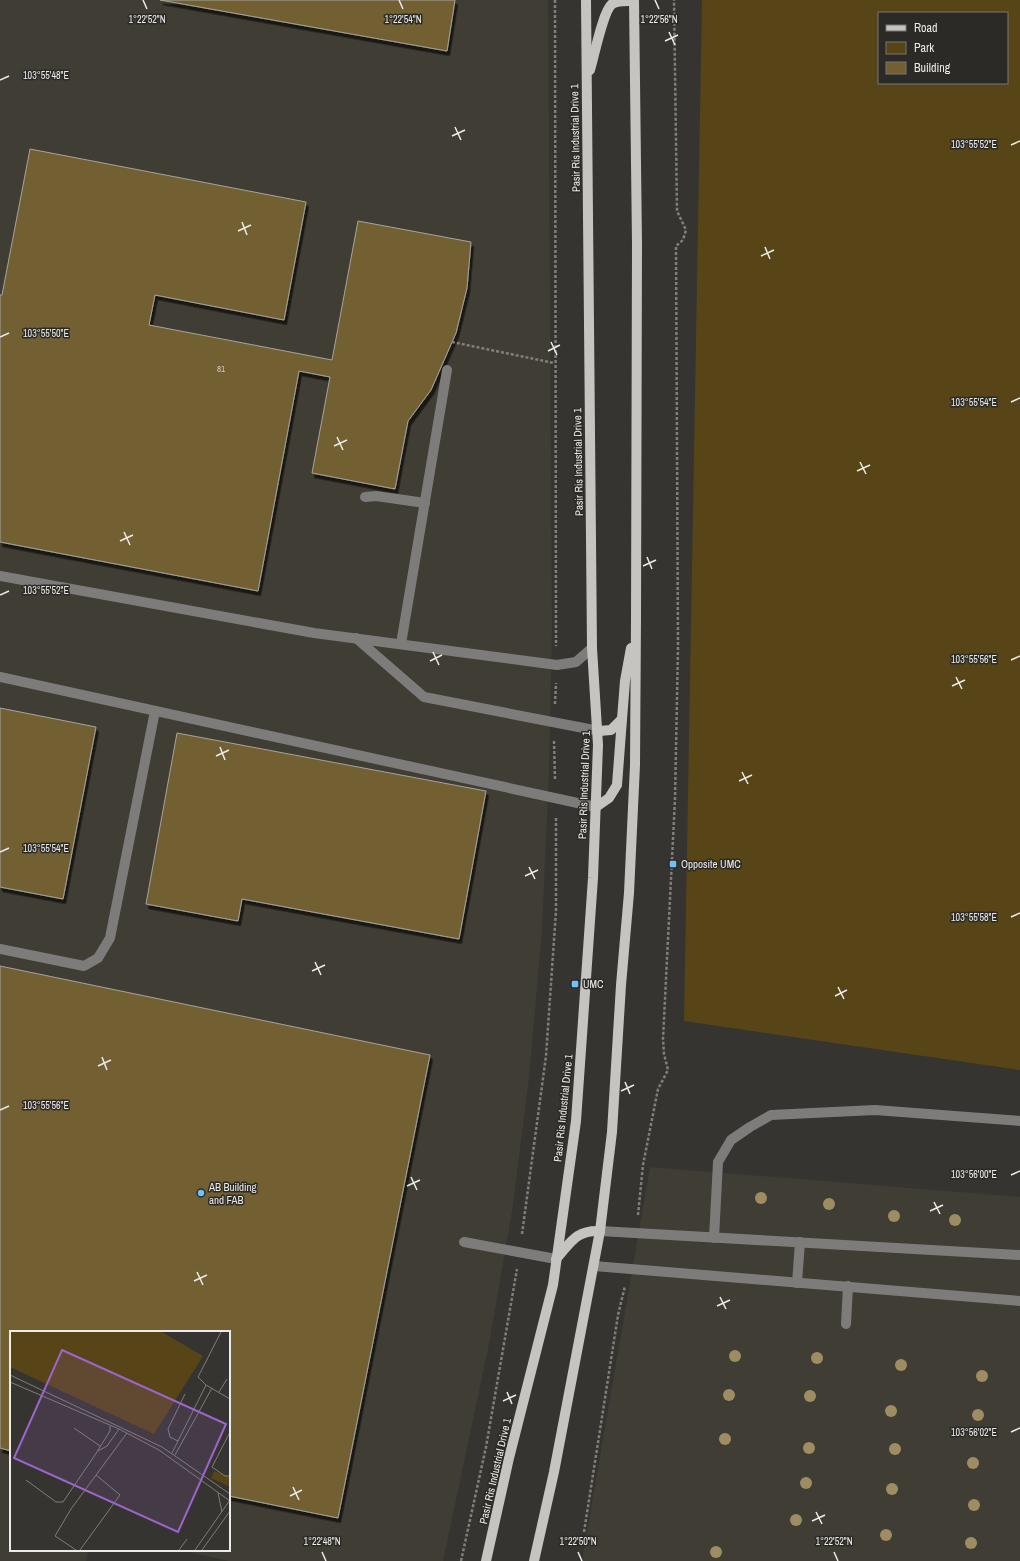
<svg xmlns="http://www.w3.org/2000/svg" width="1020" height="1561" font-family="'Archivo Narrow',sans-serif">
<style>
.built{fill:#403d34}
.green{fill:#574517;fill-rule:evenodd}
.building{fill:#736032;stroke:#a5a49f;filter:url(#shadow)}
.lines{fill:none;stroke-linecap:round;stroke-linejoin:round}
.path{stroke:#807f7b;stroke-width:2.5;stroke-dasharray:3 2;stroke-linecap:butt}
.minor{stroke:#7d7c7a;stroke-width:10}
.major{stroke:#c5c4c0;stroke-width:10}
.tree{fill:#9e8d62}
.ticks{fill:none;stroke:#ecebe9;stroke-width:1.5}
.poi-dot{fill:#70c1f4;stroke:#2b2a26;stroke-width:1.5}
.labels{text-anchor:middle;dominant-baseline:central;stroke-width:3;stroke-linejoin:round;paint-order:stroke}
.number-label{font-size:9px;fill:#cec8bb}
.street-label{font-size:11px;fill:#ecebe9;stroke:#2b2a26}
.poi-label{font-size:11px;fill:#ecebe9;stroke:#2b2a26;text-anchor:start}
.inset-road{fill:none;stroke:#7e7d7a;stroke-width:1}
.view{fill:#9d65cc;fill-opacity:0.15;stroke:#9d65cc;stroke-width:2}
.inset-edge{fill:none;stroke:#ecebe9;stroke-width:2}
.ticks-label{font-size:10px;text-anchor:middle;fill:#ecebe9;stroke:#2b2a26;stroke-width:3;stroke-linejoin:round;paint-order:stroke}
</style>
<defs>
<filter id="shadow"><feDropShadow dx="2.5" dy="4.5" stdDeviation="0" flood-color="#0009"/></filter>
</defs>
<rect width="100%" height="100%" fill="#353430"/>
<g class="built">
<polygon points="0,0 548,0 552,626 549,769 542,930 529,1078 512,1211 489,1344 443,1561 229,1561 180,1550 229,1550 229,1332 11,1332 11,1550 88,1550 86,1561 0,1561"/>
<polygon points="650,1167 1020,1197 1020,1561 582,1561"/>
</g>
<path class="green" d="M702,0H1020V1070L684,1021ZM879,13H1007V83H879Z"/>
<g class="building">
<polygon points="160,0 455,0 447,51"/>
<polygon points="30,149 306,202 284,320 155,295 149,325 332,360 358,221 471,242 467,288 456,333 431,390 408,421 395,489 312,473 330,377 299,371 258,591 0,542 0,295 2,295"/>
<polygon points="0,708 96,727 63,899 0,887"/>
<polygon points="177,733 486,791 459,939 242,899 238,921 146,904"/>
<polygon points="0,966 430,1055 338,1518 229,1496 229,1332 11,1332 11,1451 0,1448"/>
</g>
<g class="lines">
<g class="path">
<polyline points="555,0 556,646"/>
<polyline points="452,342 554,363"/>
<polyline points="555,704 556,683"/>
<polyline points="554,741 555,780"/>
<polyline points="638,1215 643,1165 658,1089 668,1070 664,1054 663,1039 675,799 678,647 676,246 683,240 686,230 677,211 674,0"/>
<polyline points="522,1234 546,1056 556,911 556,817"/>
<polyline points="584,1532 618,1315 625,1286"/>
<polyline points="461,1561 486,1447 517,1269"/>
</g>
<g class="minor">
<polyline points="365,497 376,496 425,503"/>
<polyline points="0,576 314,633 557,665 576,662 592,648"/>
<polyline points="356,638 424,697 599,731"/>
<polyline points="401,644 447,370"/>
<polyline points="0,677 596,807"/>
<polyline points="0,949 84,966 98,958 110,938 155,711"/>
<polyline points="600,1231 1020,1255"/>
<polyline points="714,1238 718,1162 731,1140 750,1127 771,1115 875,1110 1020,1121"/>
<polyline points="464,1242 556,1259"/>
<polyline points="594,1266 1020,1301"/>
<polyline points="797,1283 800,1242"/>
<polyline points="846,1324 848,1286"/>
</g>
<g class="major">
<path d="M590,70C594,57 603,11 612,4C619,0 626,1 634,1"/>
<polyline points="599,731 611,730 622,719 625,681 631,648"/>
<polyline points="596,807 609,798 617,785 622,719"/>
<path d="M556,1259C571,1242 576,1230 600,1231"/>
<polyline points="486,1561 509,1458 553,1285 576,1121 593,878 598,745 592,648 586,0"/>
<polyline points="534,1561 554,1472 600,1231 612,1132 621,985 629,893 635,765 636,620 637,244 634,0"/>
</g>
</g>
<g class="tree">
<circle cx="761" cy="1198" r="6"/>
<circle cx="829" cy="1204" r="6"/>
<circle cx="894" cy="1216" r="6"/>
<circle cx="955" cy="1220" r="6"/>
<circle cx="735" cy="1356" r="6"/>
<circle cx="817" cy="1358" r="6"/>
<circle cx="901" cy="1365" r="6"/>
<circle cx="982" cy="1376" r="6"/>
<circle cx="729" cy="1395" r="6"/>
<circle cx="810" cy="1396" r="6"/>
<circle cx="891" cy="1411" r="6"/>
<circle cx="978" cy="1415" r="6"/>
<circle cx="725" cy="1439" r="6"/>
<circle cx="809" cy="1448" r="6"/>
<circle cx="895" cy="1449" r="6"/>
<circle cx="973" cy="1463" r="6"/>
<circle cx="806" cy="1483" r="6"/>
<circle cx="892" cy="1489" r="6"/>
<circle cx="974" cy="1505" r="6"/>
<circle cx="796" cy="1520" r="6"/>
<circle cx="886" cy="1535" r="6"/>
<circle cx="971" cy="1543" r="6"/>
<circle cx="716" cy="1552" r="6"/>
</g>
<path class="ticks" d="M143,0L147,9M399,0L403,9M655,0L659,9M669,32L675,45M665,41L678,35M0,80L9,76M455,127L461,140M452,136L465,130M1011,145L1020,141M242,222L247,235M238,231L251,225M765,247L770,259M761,256L774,250M0,337L9,333M551,342L557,355M548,351L560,345M1011,402L1020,398M337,437L343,450M334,446L347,440M860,462L866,474M857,471L870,465M124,532L130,545M120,541L133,535M647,557L652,569M643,566L656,560M0,595L9,591M433,652L439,665M1011,660L1020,656M430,661L442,655M956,677L962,689M952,686L965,680M220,747L225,760M216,756L229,750M742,772L748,784M739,781L752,775M0,852L9,848M529,867L535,879M525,876L538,870M1011,917L1020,913M315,962L321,975M312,971L325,965M838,987L844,999M835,996L847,990M102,1057L107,1070M98,1066L111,1060M625,1082L630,1094M621,1091L634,1085M0,1110L9,1106M1011,1175L1020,1171M411,1177L417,1190M407,1186L420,1180M934,1202L940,1214M930,1211L943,1205M197,1272L203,1285M194,1281L207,1275M720,1297L726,1309M717,1306L730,1300M507,1392L512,1404M503,1401L516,1395M1011,1432L1020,1428M293,1487L299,1500M290,1496L302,1490M816,1512L822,1524M812,1521L825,1515M322,1552L326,1561M578,1552L582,1561M834,1552L838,1561"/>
<g class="poi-dot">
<rect x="669" y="860" width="8" height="8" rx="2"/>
<rect x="571" y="980" width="8" height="8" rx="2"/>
<circle cx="201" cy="1193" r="4"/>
</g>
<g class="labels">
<g class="number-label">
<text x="221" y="369">81</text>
</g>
<g class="street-label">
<text transform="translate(575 138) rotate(-91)">Pasir Ris Industrial Drive 1</text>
<text transform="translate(578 462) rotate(-91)">Pasir Ris Industrial Drive 1</text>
<text transform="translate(584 785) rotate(-88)">Pasir Ris Industrial Drive 1</text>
<text transform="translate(563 1108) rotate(-84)">Pasir Ris Industrial Drive 1</text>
<text transform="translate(495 1471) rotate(-77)">Pasir Ris Industrial Drive 1</text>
</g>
<g class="poi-label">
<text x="681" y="864">Opposite UMC</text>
<text x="583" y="984">UMC</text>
<text x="209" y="1187">AB Building<tspan x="209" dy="13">and FAB</tspan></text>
</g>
</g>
<g transform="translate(10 1331)">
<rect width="220" height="220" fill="#353430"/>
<path d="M0,1H152L193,25L144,103L0,36ZM204,140L220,146V156L201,147Z" fill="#574517"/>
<path class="inset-road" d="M211,1L188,46L196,54L220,68M0,44L152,116L220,163M0,51L109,98L149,119L220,170M209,61L217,48M64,97L90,115M220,101L202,136L215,145H220M168,110L160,106L158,98L175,63M88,120L97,115L109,98M162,122L196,54M165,124L202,57M16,149L46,171H53L85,124L100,100V95M208,162L212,181M66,219L45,205L61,178L117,102M70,219L110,164L86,144M169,219L177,208M185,219L220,169M192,219L220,180"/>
<path class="view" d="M52,19L216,93L168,201L4,127Z"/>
<rect width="220" height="220" class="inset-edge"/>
</g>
<g class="ticks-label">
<text x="403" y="23">1°22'54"N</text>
<text x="659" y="23">1°22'56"N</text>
<text x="147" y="23">1°22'52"N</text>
<text x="46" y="79">103°55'48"E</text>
<text x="974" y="148">103°55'52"E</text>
<text x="46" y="337">103°55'50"E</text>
<text x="974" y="406">103°55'54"E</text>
<text x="46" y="594">103°55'52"E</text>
<text x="974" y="663">103°55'56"E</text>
<text x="46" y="852">103°55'54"E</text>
<text x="974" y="921">103°55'58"E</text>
<text x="46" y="1109">103°55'56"E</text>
<text x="974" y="1178">103°56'00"E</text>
<text x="974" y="1436">103°56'02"E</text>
<text x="322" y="1545">1°22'48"N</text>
<text x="578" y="1545">1°22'50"N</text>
<text x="834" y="1545">1°22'52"N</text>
</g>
<rect x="878" y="12" width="130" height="72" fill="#2b2a26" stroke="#787774"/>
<rect x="886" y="25" width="20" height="6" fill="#c5c4c0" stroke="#787774"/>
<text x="914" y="32" font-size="12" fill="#ecebe9">Road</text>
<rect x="886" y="42" width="20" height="12" fill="#574517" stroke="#787774"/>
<text x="914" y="52" font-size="12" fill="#ecebe9">Park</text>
<rect x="886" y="62" width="20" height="12" fill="#736032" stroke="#787774"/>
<text x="914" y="72" font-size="12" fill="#ecebe9">Building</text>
</svg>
